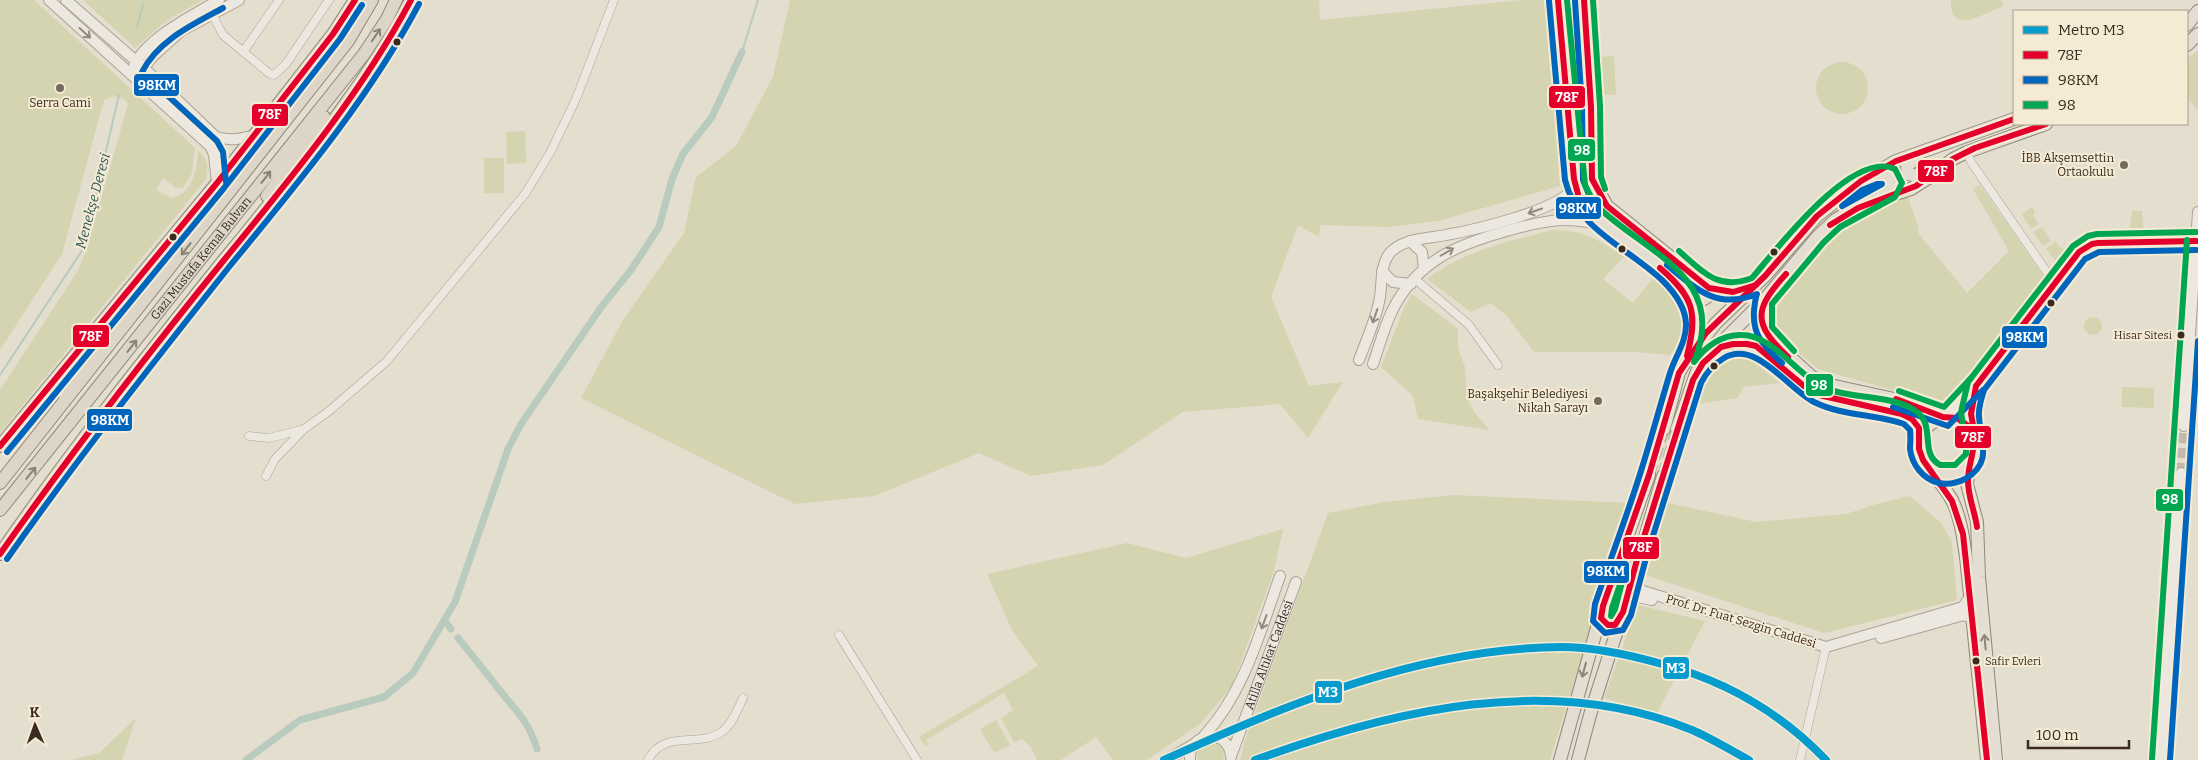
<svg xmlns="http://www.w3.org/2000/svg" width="2198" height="760" font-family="Bitter,serif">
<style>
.green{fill:#d4d4b1}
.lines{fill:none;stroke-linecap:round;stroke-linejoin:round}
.stream{stroke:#b9cabf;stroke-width:2}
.canal{stroke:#b9cabf;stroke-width:7}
.tertiary-tunnel{stroke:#c2baab;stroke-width:10;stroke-dasharray:10 5;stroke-linecap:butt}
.primary-tunnel{stroke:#c2baab;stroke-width:12;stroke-dasharray:12 6;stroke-linecap:butt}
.minor-casing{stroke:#aaa397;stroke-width:9}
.tertiary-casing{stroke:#aaa397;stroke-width:12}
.primary-casing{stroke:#8f887e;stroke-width:14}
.trunk-casing{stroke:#8f887e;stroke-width:14}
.minor{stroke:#ece8e0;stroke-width:8}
.tertiary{stroke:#ece8e0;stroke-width:10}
.primary{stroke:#e3ded1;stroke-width:12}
.trunk{stroke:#ddd6c8;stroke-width:12}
.bus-1-casing{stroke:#f5ebd5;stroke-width:10}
.bus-2-casing{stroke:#f5ebd5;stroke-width:10}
.bus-3-casing{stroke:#f5ebd5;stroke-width:10}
.bus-1{stroke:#e4002b;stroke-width:6}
.bus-2{stroke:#0065bd;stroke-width:6}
.bus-3{stroke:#00a651;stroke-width:6}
.metro-1-casing{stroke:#f5ebd5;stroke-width:11}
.metro-1{stroke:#069cce;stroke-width:8}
.oneway{stroke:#928a80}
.oneway2{stroke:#8b8074}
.oneway3{stroke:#8e8478}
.bus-dot{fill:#392b1f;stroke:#f5ebd5;stroke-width:2}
.poi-dot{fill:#756a5c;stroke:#f5ebd5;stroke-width:2}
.labels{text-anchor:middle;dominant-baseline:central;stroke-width:4;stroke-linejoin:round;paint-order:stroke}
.bus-label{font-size:11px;fill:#392b1f;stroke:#f5ebd5;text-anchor:end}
.poi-label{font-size:12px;fill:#392b1f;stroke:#f5ebd5;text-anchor:end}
.street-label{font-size:12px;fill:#392b1f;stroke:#f5ebd5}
.water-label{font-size:14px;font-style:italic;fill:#2f5855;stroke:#f5ebd5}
.line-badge{stroke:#f5ebd5;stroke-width:2}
.badge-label{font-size:14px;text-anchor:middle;font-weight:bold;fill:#fff}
</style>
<rect width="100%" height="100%" fill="#e4dece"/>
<g class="green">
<path d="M0,0H34L195,148L192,173L183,188H176L163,178L156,190L172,198C193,194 197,168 198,150C207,160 209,165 206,179L0,433V390L77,272L86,252L128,104L124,99L115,96L104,100L62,254L0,350Z"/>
<polygon points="86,0 203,0 169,19 135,48 84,1"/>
<polygon points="790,0 1319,0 1320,20 1522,0 1546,0 1560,186 1438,221 1388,227 1320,225 1319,237 1298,225 1271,297 1309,386 1343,382 1308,438 1280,404 1183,412 1103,465 1031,476 979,453 874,496 795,504 581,398 623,320 684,233 696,177 736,146 773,77"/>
<path d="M1951,0H2001L2003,6C1985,13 1949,37 1951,0Z"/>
<polygon points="2198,50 2198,109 2197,110 2187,97 2187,59"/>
<polygon points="1614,56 1616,95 1599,95 1598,57"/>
<circle cx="1842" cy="88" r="26"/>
<polygon points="525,131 526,163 507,164 506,132"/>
<rect x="484" y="158" width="20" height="35"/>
<polygon points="1980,185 2047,281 1951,398 1937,402 1927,400 1818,369 1772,331 1767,317 1771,306 1856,210 1907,195 1917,223 1919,234 1967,293 2009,251 1973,189"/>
<polygon points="2032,207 2035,211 2033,215 2039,224 2031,229 2022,214"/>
<polygon points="2132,211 2142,211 2143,228 2130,228"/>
<polygon points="2042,227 2051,241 2043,246 2033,232"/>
<path d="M1553,230C1581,229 1602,241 1624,257L1603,279L1633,303L1653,278C1681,302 1696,321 1670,355L1636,352H1534L1506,315L1490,303L1471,312L1427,279C1464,251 1508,241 1553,230Z"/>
<polygon points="2056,241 2059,247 2070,251 2059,265 2046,249"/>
<polygon points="1412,294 1458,329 1458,348 1465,367 1467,398 1475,413 1489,430 1418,419 1413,396 1381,367 1403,310"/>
<circle cx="2093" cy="326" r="9"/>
<path d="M1736,354H1743L1780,383L1743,387L1738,398L1696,404C1704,383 1710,359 1736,354Z"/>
<polygon points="2122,387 2154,388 2154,408 2122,407"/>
<polygon points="1453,495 1630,503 1550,760 1240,760 1245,740 1328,513 1385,502"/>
<polygon points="1910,496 1942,524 1952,543 1957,600 1824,633 1645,575 1668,503 1756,522 1846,514 1873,505"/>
<polygon points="1283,529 1273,574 1232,686 1201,723 1147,760 1113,760 1096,737 1061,760 1037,760 1031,747 1022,739 1014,742 1001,718 1013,710 1004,693 926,740 928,744 925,746 919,737 1038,666 1012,630 987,574 1127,543 1186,558"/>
<polygon points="1638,605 1705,621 1657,713 1604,698"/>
<polygon points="136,718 122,760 71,760 99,753"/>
<polygon points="996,720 1010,745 994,753 980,729"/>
<polygon points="1212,742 1223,748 1224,760 1198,760 1197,755 1200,746"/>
</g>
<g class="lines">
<g class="stream">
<polyline points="137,27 143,4"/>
<polyline points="742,52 758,0"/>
<polyline points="0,375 83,249 119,95"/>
</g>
<g class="canal">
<polyline points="445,621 451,629"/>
<path d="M458,638C471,654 484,670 497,687C515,710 528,719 537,749"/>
<polyline points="246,760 300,720 384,697 413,673 455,602 508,449 521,424 602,306 631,270 659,227 672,179 683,154 712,117 742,52"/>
</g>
<polyline class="tertiary-tunnel" points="2181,473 2184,426"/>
<g class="primary-tunnel">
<polyline points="1649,475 1664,429"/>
<polyline points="1663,476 1677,429"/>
</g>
<g class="minor-casing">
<g id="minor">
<polyline points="212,14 223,35 270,74 274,75 286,64 329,0"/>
<polyline points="243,52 279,0"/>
<polyline points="1967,152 1971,162 2055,284"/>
<polyline points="1415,279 1469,325 1498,365"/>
<polyline points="2185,416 2198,416"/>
<polyline points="249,436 269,438 301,430"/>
<polyline points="266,476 275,459 304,429 329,411 387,361 525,194 550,153 576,99 614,0"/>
<polyline points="839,635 917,760"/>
<path d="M648,760C665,728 699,749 723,731C733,723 738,708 743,698"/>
<polyline points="1800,760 1826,647"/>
</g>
</g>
<g class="tertiary-casing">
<g id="tertiary">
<polyline points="49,0 210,146 214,154 217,183"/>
<path d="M66,0L144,68L216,137C231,141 241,139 255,135"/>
<path d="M134,66C146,38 194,15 219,0"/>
<polyline points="138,70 144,68 152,57 181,31 239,0"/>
<polyline points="1410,241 1422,252 1424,269"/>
<polyline points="1382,271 1393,282 1411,284"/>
<path d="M1359,360C1366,341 1375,322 1379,302C1383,286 1379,268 1389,254C1402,238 1427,239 1446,235C1474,230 1562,210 1575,186"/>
<path d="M1373,364C1379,347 1384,328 1392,311C1418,259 1459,244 1510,230C1546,220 1571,215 1607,227"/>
<polyline points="1946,417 1976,386 2079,252 2092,244 2098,243 2196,241"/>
<polyline points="2184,426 2198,212"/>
<polyline points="1971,428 1970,407 1975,390"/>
<polyline points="1634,575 1638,587 1643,591 1826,647 1963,607 1969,598"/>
<polyline points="1625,605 1638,597 1652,600"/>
<polyline points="1881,638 1964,615 1972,618"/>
<path d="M1204,736C1245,691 1260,632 1280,576"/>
<path id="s1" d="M1231,756L1296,582"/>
<polyline points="1167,760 1194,744"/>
<path d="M1190,760C1188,731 1229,727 1231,757"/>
<polyline points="2161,760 2181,473"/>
</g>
</g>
<g class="primary-casing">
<g id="primary">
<path d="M1558,0L1574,179L1578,196L1588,210L1677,282C1697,308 1696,323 1688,353"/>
<path d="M1584,0L1591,107L1592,179L1607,206L1709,288C1723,293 1737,294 1751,287"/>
<polyline points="2187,25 2198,11"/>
<polyline points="2187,45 2198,34"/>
<polyline points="1918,156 1907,166 1908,174 1918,176 1931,173"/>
<polyline points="1873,177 1886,174 1892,180 1892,187 1879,195"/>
<polyline points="1684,287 1698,297 1704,299 1710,295 1709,288"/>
<polyline points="1764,300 1762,320 1768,337 1812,377 1830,385 1908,402 1943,417 1961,420 1971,428 1976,447 1973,459 1969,466 1967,484 1977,522 1979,577 1996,760"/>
<path d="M1718,350C1751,324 1784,374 1808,389C1838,408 1876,404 1908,416L1915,422L1920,435"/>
<path d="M1943,417C1891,440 1936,471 1952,500C1961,518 1963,538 1966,557L1987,760"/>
<polyline points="1664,429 1679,373 1685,362 1716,323 1765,276 1817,216 1861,181 1896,161 2014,119"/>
<polyline points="1677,429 1697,371 1720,344 1764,300 1818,236 1835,220 1856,207 1911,189 1930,177 1953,159 1967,152 2046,124"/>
<path d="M1931,471C1946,478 1956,476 1969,466"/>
<polyline points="1560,760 1603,606 1649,475"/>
<polyline points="1578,760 1590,715 1623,612 1663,476"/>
</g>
</g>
<g class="trunk-casing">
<g id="trunk">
<polyline points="267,196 324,117"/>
<polyline points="63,393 121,312"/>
<polyline points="0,446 217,183 333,34 355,0"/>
<polyline points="0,483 348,41 372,0"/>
<path id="s2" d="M0,510L364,54L387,19L396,0"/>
<path d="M0,554C70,452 147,356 224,260C263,213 300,166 336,117C363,79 390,42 411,0"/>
</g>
</g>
<use href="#minor" class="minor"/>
<use href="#tertiary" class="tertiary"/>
<use href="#primary" class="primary"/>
<use href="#trunk" class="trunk"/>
<g class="bus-1-casing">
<g id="bus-1">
<polyline points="1558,0 1574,179 1578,194"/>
<polyline points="1584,0 1591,107 1592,179 1607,206 1709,288 1733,292 1756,285"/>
<polyline points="1830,225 1858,208 1916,186 1953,159 1975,148 2046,124"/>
<path d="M1660,268C1694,297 1698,313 1687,356"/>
<path d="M1786,274C1754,309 1752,323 1788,357"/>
<path d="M1896,399L1943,417L1957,418L1971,428C1978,450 1968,460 1968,481C1968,497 1975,512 1977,527"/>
<polyline points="1976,441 1971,414 1976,386 2079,252 2092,244 2098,243 2196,241"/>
<polyline points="0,446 217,183 333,34 355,0"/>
<path d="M0,554C71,453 146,356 224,260C291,178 361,94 411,0"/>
<polyline points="1987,760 1963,534 1952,501 1923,460 1919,449 1919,428 1912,419 1902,414 1819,395 1804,386 1756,346 1747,344 1733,344 1721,347 1703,363 1693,380 1638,556 1623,612 1615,625 1608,625 1601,618 1603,606 1649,475 1679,373 1706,333 1765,276 1817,216 1861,181 1896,161 2014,119"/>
</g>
</g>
<g class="bus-2-casing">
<g id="bus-2">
<path d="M1549,1L1565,180C1577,230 1629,248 1663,281C1674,292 1685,306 1686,323C1687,341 1675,357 1670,373C1660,406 1651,439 1641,471C1627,516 1610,560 1595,604L1593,621L1605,633L1623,630L1631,615L1646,558L1701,383C1706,373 1714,364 1724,358C1756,339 1788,389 1814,402C1842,416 1875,414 1904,424L1910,430C1911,437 1910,443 1910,449C1912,465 1923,479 1939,483C1948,485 1957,483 1965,479C1993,463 1981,442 1979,417C1978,408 1981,399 1984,390L2085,259L2099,252L2196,250"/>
<polyline points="1575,1 1582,107 1583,180 1589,195"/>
<path d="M223,8C194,24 158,40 142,72L217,141L223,152L226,182"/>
<polygon points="1877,184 1882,184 1842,206 1862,190"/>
<path d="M1667,265C1697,290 1717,310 1757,294C1755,299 1755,304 1754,310C1752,336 1764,346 1782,363"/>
<polyline points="1893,407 1948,426 1983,390"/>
<polyline points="7,452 224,188 340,39 362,5"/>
<path d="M7,559C77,459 153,363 229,267C297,184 368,100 419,4"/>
<polyline points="2170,760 2198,341"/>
</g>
</g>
<g class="bus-3-casing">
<g id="bus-3">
<path d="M1567,0L1585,185L1591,197L1599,208C1648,254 1729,278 1694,362C1705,347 1722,334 1742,335C1772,335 1796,373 1821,386C1848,400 1895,394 1917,412C1936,427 1919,453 1940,465H1955L1966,454V445L1961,412L1968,382L2073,246L2088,236L2097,234L2196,232"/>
<polyline points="1593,0 1600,106 1601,177 1605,189"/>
<path d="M1679,251C1703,272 1718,291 1752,278C1777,249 1852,149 1895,169L1902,183L1895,197L1840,227L1824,242L1772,304V327L1794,351"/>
<polyline points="1899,391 1944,407 1971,378"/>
<polygon points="1626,567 1615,609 1611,616 1612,608"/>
<polyline points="2152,759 2187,240"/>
</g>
</g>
<use href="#bus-1" class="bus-1"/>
<use href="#bus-2" class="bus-2"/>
<use href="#bus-3" class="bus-3"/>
<g class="metro-1-casing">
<g id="metro-1">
<path d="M1164,760C1290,703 1421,648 1561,647C1595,647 1630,655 1662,664C1726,681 1780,712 1826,760"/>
<path d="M1255,760C1393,710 1550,672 1692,730C1711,738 1730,750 1749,760"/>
</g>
</g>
<use href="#metro-1" class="metro-1"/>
</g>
<defs><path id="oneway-shaft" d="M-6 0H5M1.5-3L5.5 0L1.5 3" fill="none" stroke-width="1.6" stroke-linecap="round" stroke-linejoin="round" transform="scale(1.25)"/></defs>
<g class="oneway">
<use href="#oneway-shaft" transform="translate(85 33) rotate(42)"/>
<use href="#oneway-shaft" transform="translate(1535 211) rotate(161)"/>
<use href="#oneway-shaft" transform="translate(1447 252) rotate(-30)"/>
<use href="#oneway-shaft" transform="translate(1375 316) rotate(109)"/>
<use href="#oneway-shaft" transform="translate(1264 622) rotate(110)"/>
</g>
<g class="oneway2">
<use href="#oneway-shaft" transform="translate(376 35) rotate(-56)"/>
<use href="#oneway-shaft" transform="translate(266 177) rotate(-52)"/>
<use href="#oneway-shaft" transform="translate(186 249) rotate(128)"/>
<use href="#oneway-shaft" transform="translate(132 346) rotate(-52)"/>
<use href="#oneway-shaft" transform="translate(31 473) rotate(-51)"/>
</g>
<g class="oneway3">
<use href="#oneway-shaft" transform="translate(1985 642) rotate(-95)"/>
<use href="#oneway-shaft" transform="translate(1584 670) rotate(105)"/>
</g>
<g class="bus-dot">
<circle cx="397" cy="42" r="4.5"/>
<circle cx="173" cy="237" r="4.5"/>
<circle cx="1622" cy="249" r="4.5"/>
<circle cx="1774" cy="252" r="4.5"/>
<circle cx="2051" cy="303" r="4.5"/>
<circle cx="2181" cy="335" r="4.5"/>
<circle cx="1714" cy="366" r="4.5"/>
<circle cx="1976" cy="661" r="4.5"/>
</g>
<g class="poi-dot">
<circle cx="60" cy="88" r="5"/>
<circle cx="2124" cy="165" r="5"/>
<circle cx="1598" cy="401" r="5"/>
</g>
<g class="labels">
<g class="bus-label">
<text x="2172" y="335">Hisar Sitesi</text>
<text x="1985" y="661" text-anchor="start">Safir Evleri</text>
</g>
<g class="poi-label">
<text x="60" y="103" text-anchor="middle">Serra Cami</text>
<text x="2114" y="158">İBB Akşemsettin<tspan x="2114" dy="14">Ortaokulu</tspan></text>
<text x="1588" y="394">Başakşehir Belediyesi<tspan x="1588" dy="14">Nikah Sarayı</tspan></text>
</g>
<g class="street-label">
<text stroke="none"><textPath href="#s2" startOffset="322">Gazi Mustafa Kemal Bulvarı</textPath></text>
<text transform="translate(1741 621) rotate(17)">Prof. Dr. Fuat Sezgin Caddesi</text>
<text stroke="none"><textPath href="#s1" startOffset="108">Atilla Altıkat Caddesi</textPath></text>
</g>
<g class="water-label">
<text transform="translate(93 201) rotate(-75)">Menekşe Deresi</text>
</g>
</g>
<g class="line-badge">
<rect x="133" y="73" width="47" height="24" rx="5" fill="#0065bd"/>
<rect x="1548" y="85" width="38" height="24" rx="5" fill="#e4002b"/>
<rect x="251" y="103" width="38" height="24" rx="5" fill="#e4002b"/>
<rect x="1567" y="138" width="29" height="24" rx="5" fill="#00a651"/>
<rect x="1917" y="159" width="38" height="24" rx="5" fill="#e4002b"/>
<rect x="1555" y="196" width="47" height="24" rx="5" fill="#0065bd"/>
<rect x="72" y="324" width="38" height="24" rx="5" fill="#e4002b"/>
<rect x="2001" y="325" width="47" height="24" rx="5" fill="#0065bd"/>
<rect x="1805" y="373" width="29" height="24" rx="5" fill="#00a651"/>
<rect x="86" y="408" width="47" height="24" rx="5" fill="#0065bd"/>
<rect x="1954" y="425" width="38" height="24" rx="5" fill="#e4002b"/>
<rect x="2155" y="488" width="29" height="24" rx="5" fill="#00a651"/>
<rect x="1622" y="536" width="38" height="24" rx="5" fill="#e4002b"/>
<rect x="1583" y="560" width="47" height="24" rx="5" fill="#0065bd"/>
<rect x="1662" y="656" width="28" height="24" rx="5" fill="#069cce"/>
<rect x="1314" y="680" width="29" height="24" rx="5" fill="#069cce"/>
</g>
<g class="badge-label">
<text x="157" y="90">98KM</text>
<text x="1567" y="102">78F</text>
<text x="270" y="119">78F</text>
<text x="1582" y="155">98</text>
<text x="1936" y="176">78F</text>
<text x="1578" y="213">98KM</text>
<text x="91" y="341">78F</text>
<text x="2025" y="342">98KM</text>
<text x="1819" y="390">98</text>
<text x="110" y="425">98KM</text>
<text x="1973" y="442">78F</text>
<text x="2170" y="504">98</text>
<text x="1641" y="552">78F</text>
<text x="1606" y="576">98KM</text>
<text x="1676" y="673">M3</text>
<text x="1328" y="697">M3</text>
</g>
<rect x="2013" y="10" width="175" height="115" fill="#f5ebd5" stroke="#aa9e8c"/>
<rect x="2023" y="26" width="25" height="8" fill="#069cce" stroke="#aa9e8c"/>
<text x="2058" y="35" font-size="15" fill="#392b1f">Metro M3</text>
<rect x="2023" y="51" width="25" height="8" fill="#e4002b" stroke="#aa9e8c"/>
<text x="2058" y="60" font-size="15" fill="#392b1f">78F</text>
<rect x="2023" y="76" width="25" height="8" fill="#0065bd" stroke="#aa9e8c"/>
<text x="2058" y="85" font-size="15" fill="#392b1f">98KM</text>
<rect x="2023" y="101" width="25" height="8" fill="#00a651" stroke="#aa9e8c"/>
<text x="2058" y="110" font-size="15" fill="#392b1f">98</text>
<g transform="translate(35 725) rotate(358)" stroke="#f5ebd5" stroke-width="4" paint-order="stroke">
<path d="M0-4L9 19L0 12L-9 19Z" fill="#392b1f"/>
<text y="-8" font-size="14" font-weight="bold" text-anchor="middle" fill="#392b1f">K</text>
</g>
<path d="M2028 740v8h101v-8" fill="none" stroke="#392b1f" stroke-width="2.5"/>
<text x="2036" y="740" font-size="15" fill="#392b1f" stroke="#f5ebd5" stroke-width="4" paint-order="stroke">100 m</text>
</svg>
